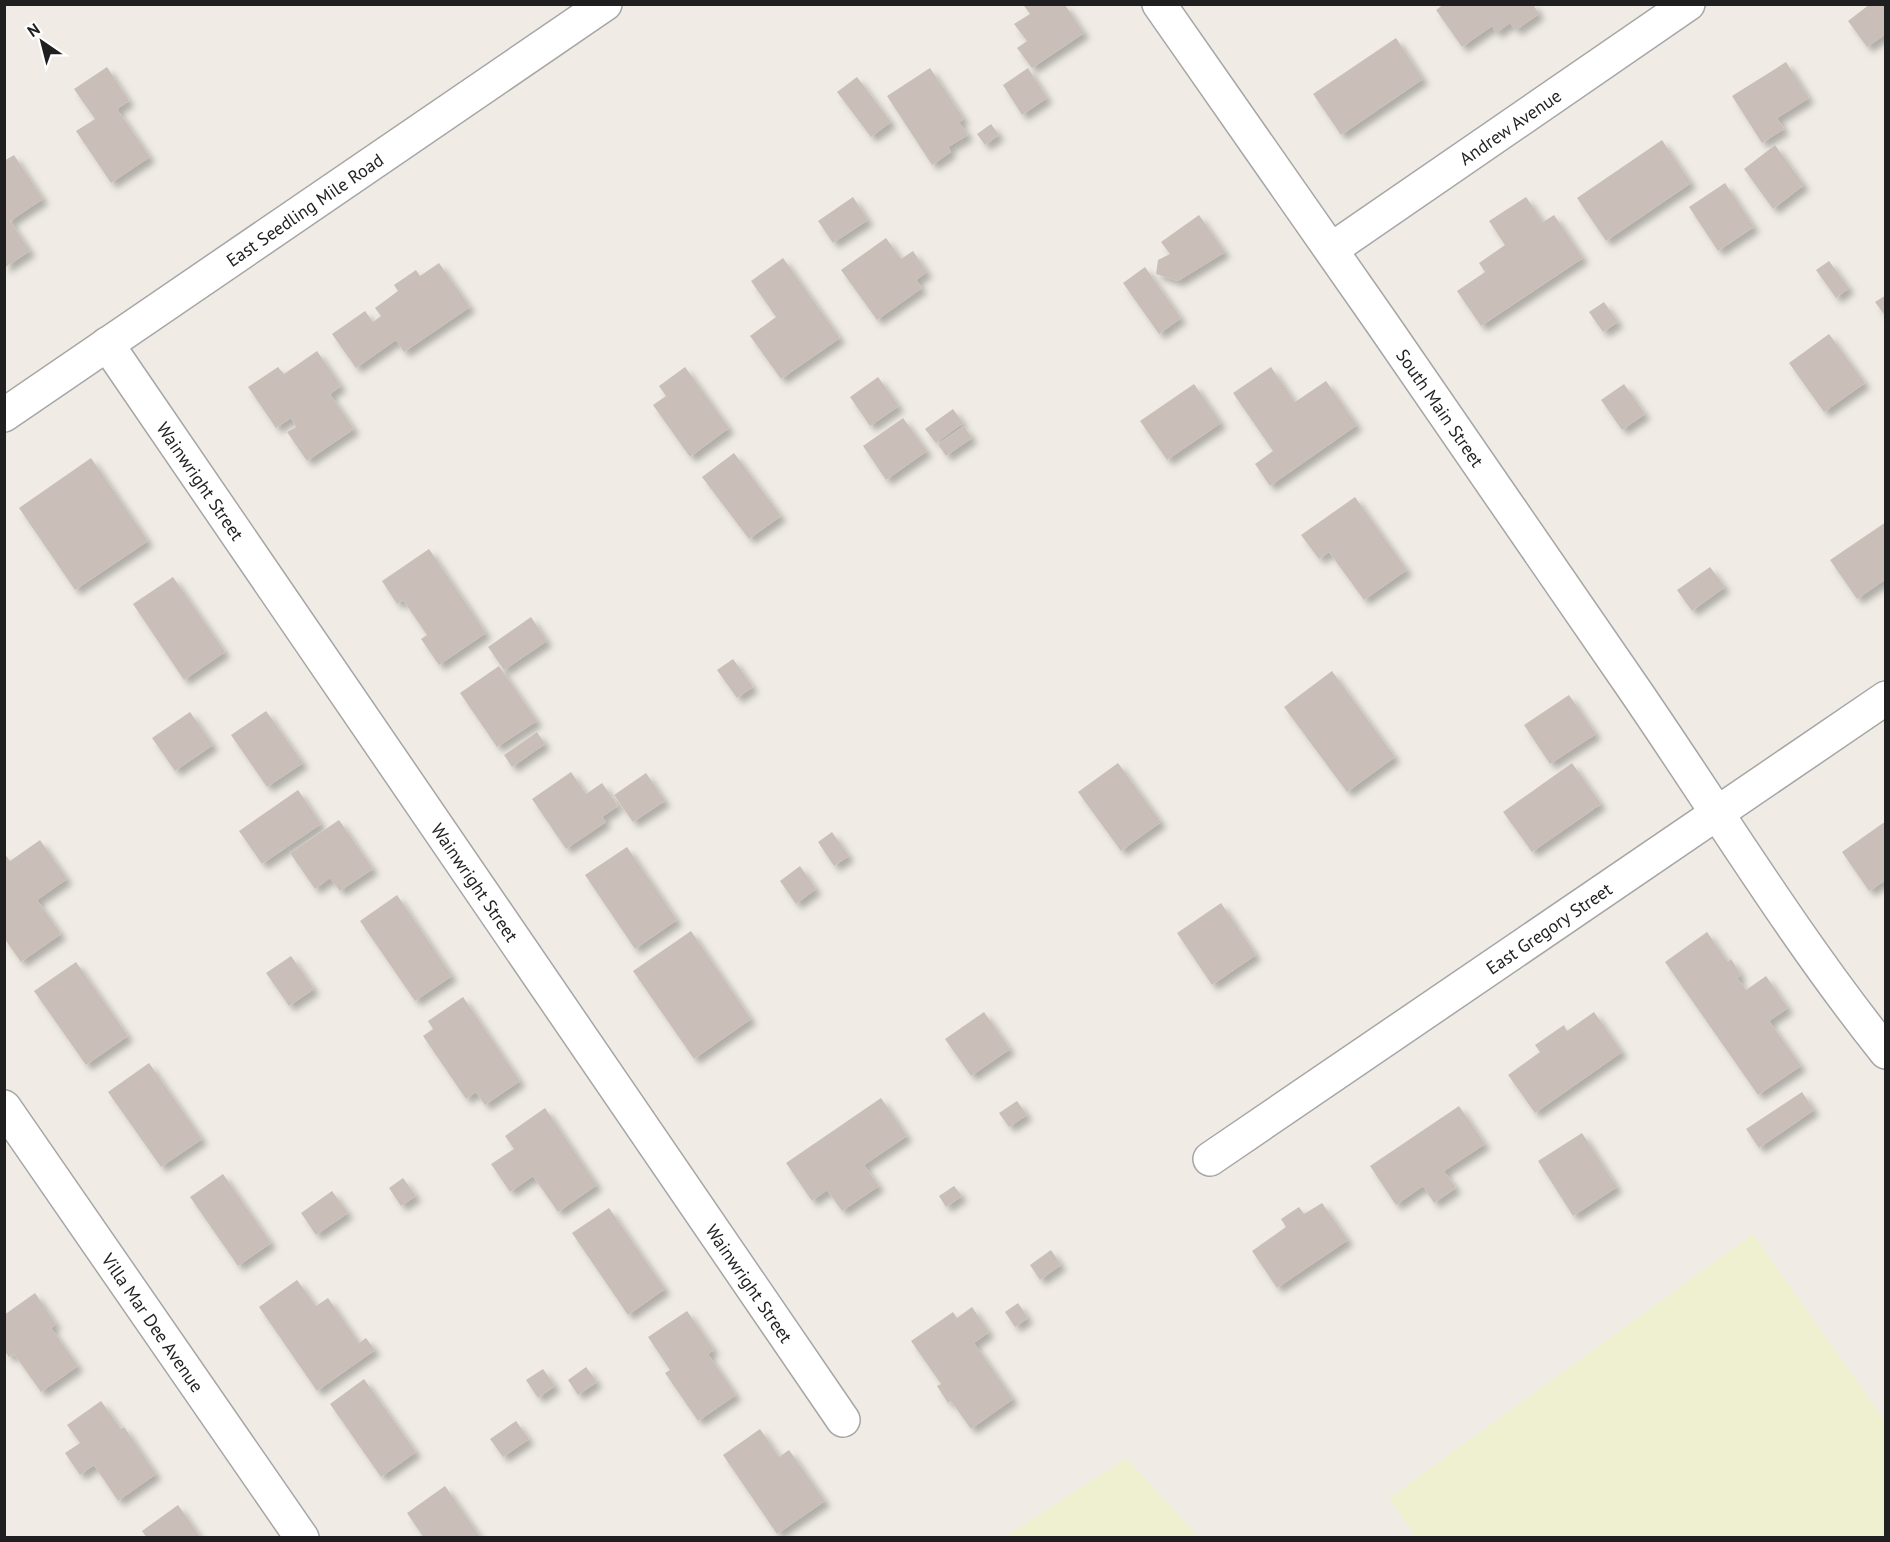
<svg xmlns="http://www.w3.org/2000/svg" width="1890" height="1542" font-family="'PT Sans',sans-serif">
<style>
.farmland{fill:#eff0cf}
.building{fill:#c9beb8;filter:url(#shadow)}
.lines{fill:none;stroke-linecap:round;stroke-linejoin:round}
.minor-casing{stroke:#a6a6a6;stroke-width:36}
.minor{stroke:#fff;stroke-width:33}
.labels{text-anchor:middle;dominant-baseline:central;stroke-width:5;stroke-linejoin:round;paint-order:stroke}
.street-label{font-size:18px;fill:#1f1f1f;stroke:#fff}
</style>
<defs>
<filter id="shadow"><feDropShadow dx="5.5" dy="5.5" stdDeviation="3" flood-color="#0004"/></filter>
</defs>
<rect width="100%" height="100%" fill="#f0ece5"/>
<g class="farmland">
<polygon points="1753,1234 1885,1421 1885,1537 1416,1537 1389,1498"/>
<polygon points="1126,1458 1199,1537 1005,1537"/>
</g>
<g class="building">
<polygon points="1444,4 1536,4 1534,6 1539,14 1516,30 1510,23 1496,33 1492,26 1462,47 1436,10"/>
<polygon points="1870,4 1886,4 1886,34 1867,47 1848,21"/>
<polygon points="1027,5 1065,5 1084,33 1032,68 1017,48 1027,41 1014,24 1030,14 1024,6"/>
<polygon points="1396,38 1423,79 1341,135 1313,94"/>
<polygon points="1786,62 1809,98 1777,118 1784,129 1762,143 1732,96"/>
<polygon points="107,67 129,101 117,109 150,157 111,183 76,131 95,119 74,89"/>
<polygon points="930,68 964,119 959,122 968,135 948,147 951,152 932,165 887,96"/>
<polygon points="1028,68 1047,98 1022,115 1003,85"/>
<polygon points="857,77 891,122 871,137 837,92"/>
<polygon points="991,124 999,135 985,145 977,134"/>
<polygon points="1662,140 1691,183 1606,241 1577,198"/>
<polygon points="1775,145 1804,185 1773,209 1744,169"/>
<polygon points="14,155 43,199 10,221 30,251 4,268 4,161"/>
<polygon points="1725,183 1754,227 1718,251 1689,207"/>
<polygon points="853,197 868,220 833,243 818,221"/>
<polygon points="1526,197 1543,222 1554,215 1583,258 1481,326 1457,291 1485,272 1479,263 1505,245 1489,221"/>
<polygon points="1199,215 1225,252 1178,281 1156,274 1158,260 1170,254 1161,242"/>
<polygon points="886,238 901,259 913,251 927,272 916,280 922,288 877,320 841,270"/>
<polygon points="783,258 840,338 781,379 750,336 776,317 751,281"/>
<polygon points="1829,261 1849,288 1836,298 1816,270"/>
<polygon points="439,263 470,307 404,352 396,340 356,368 332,334 365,311 373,322 381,316 375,308 398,291 394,285 416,270 420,276"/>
<polygon points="1145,267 1181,318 1159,334 1123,283"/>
<polygon points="1886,295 1886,317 1875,302"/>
<polygon points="1604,302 1618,322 1603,332 1589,312"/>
<polygon points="1829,334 1865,383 1824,412 1789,363"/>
<polygon points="317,351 341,386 330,394 354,429 307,461 287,432 296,427 291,418 276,428 248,387 278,367 284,374"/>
<polygon points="685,367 729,428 690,457 653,405 666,396 659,386"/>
<polygon points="1271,367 1295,402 1326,381 1357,425 1270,486 1255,464 1273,451 1233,393"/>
<polygon points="878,377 899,406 870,426 850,397"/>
<polygon points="1194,384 1221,423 1167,460 1140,421"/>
<polygon points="1624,384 1645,414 1622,430 1601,400"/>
<polygon points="953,409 963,423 936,443 925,429"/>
<polygon points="903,418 927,451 886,480 863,446"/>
<polygon points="964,426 972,438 946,456 938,444"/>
<polygon points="734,453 781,516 749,539 702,477"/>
<polygon points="91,458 148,541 75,590 19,508"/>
<polygon points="1355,497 1407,570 1364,600 1329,552 1319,559 1301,535"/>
<polygon points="1886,522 1886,579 1857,599 1830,560"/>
<polygon points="429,549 486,633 439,665 421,639 427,635 403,600 397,604 382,581"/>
<polygon points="1710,567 1725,587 1692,611 1677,590"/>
<polygon points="173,577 225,652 184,680 133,604"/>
<polygon points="531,617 547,641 504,670 488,647"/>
<polygon points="733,659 753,687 737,698 717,670"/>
<polygon points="499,666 537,721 497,747 460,693"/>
<polygon points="1332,671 1395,757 1347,792 1284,707"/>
<polygon points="1569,695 1596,734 1550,764 1524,725"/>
<polygon points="266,711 303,763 267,787 231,735"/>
<polygon points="190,712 213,745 175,771 152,738"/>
<polygon points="537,732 545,744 512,767 504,755"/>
<polygon points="1118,763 1161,822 1121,851 1078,792"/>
<polygon points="1572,763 1601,804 1532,852 1503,812"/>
<polygon points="571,772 586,794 602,783 618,806 602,817 606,822 566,849 532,799"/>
<polygon points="646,773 665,801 633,822 614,795"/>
<polygon points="298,790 321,824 262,864 239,831"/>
<polygon points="339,820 373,869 340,891 330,878 315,889 290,853"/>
<polygon points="1886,821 1886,880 1869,891 1842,852"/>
<polygon points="832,832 849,856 834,866 818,842"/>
<polygon points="40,840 67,879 37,900 61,934 21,962 4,938 4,853 10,861"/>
<polygon points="627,847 677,920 635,949 585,875"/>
<polygon points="800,866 816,889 796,904 780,881"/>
<polygon points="397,895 452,976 415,1001 360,921"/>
<polygon points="1221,903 1256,955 1212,985 1177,933"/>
<polygon points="691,931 751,1019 694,1059 633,971"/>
<polygon points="1707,932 1728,962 1731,959 1741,975 1737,978 1746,990 1766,976 1788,1008 1769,1021 1801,1066 1758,1095 1665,962"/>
<polygon points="291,956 314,989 289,1006 266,973"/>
<polygon points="76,962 128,1036 86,1065 34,991"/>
<polygon points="463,997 520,1081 485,1105 476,1092 466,1099 423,1036 433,1029 428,1021"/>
<polygon points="984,1012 1010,1049 971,1076 945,1039"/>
<polygon points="1594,1012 1622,1052 1535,1113 1508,1075 1540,1052 1535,1045 1564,1025 1567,1031"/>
<polygon points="149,1063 202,1139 161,1167 108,1092"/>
<polygon points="1802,1092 1814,1110 1759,1148 1746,1129"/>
<polygon points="881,1098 907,1136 864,1165 879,1186 842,1211 827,1190 812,1201 786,1163"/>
<polygon points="1017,1101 1027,1115 1009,1127 999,1113"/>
<polygon points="1459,1106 1485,1144 1444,1171 1456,1188 1434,1203 1423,1186 1396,1205 1370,1166"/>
<polygon points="545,1108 597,1185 558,1212 533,1176 510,1192 491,1164 514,1149 505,1136"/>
<polygon points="1582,1133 1617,1187 1573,1216 1538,1161"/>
<polygon points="223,1174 271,1243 238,1266 190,1197"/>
<polygon points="403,1178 416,1196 401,1206 389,1188"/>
<polygon points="954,1186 962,1196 946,1207 939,1196"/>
<polygon points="332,1191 348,1213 316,1235 301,1213"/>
<polygon points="1322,1203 1348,1240 1277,1288 1252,1251 1286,1227 1281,1219 1299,1207 1304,1214"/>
<polygon points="609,1208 665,1289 628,1315 572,1233"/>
<polygon points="1051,1250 1061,1265 1040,1280 1030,1265"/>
<polygon points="297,1280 316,1306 328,1298 359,1343 366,1338 375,1350 317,1391 259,1307"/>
<polygon points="35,1293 56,1324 51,1328 78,1366 41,1392 14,1354 9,1357 4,1350 4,1315"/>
<polygon points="1018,1303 1028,1318 1015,1327 1005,1312"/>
<polygon points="972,1307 989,1332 974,1343 1013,1399 971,1429 951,1401 948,1403 937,1386 941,1384 911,1341 953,1312 957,1318"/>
<polygon points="687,1311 714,1350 708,1354 736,1395 698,1421 665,1373 670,1370 648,1337"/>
<polygon points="586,1367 597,1382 578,1395 568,1380"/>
<polygon points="543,1369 555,1386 538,1398 526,1380"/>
<polygon points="364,1379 416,1452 381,1477 330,1404"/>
<polygon points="101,1401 121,1429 124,1427 156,1474 118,1501 94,1465 80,1475 65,1453 80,1443 67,1425"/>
<polygon points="516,1421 529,1439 503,1457 490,1439"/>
<polygon points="760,1429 779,1457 789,1450 825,1501 777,1534 723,1455"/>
<polygon points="445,1486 481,1538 424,1538 407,1513"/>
<polygon points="178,1505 201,1538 147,1538 142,1531"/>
</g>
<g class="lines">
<g class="minor-casing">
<g id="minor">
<path id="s1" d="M1159,4C1319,231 1477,460 1634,689C1717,810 1794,937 1886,1052"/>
<path id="s2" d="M1332,249L1688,4"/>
<path id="s3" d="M107,344L843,1420"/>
<path id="s4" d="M4,415L605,4"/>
<path id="s5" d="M4,1107L302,1538"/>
<path id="s6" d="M1210,1159L1886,698"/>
</g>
</g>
<use href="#minor" class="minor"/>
</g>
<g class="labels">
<g class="street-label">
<text stroke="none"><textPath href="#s2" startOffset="216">Andrew Avenue</textPath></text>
<text stroke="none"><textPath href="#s4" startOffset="364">East Seedling Mile Road</textPath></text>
<text stroke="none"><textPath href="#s1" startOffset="492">South Main Street</textPath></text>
<text stroke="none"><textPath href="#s3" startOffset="166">Wainwright Street</textPath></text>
<text stroke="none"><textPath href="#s3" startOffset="652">Wainwright Street</textPath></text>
<text stroke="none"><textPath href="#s6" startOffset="410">East Gregory Street</textPath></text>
<text stroke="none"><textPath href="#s3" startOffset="1138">Wainwright Street</textPath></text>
<text stroke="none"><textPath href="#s5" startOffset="262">Villa Mar Dee Avenue</textPath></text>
</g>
</g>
<rect width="1890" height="1542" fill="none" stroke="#1f1f1f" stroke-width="12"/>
<g transform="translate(42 42) rotate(325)" stroke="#ffffff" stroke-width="4.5" paint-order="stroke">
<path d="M0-4.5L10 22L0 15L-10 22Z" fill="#1f1f1f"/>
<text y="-9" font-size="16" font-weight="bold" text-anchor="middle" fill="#1f1f1f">N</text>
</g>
</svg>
